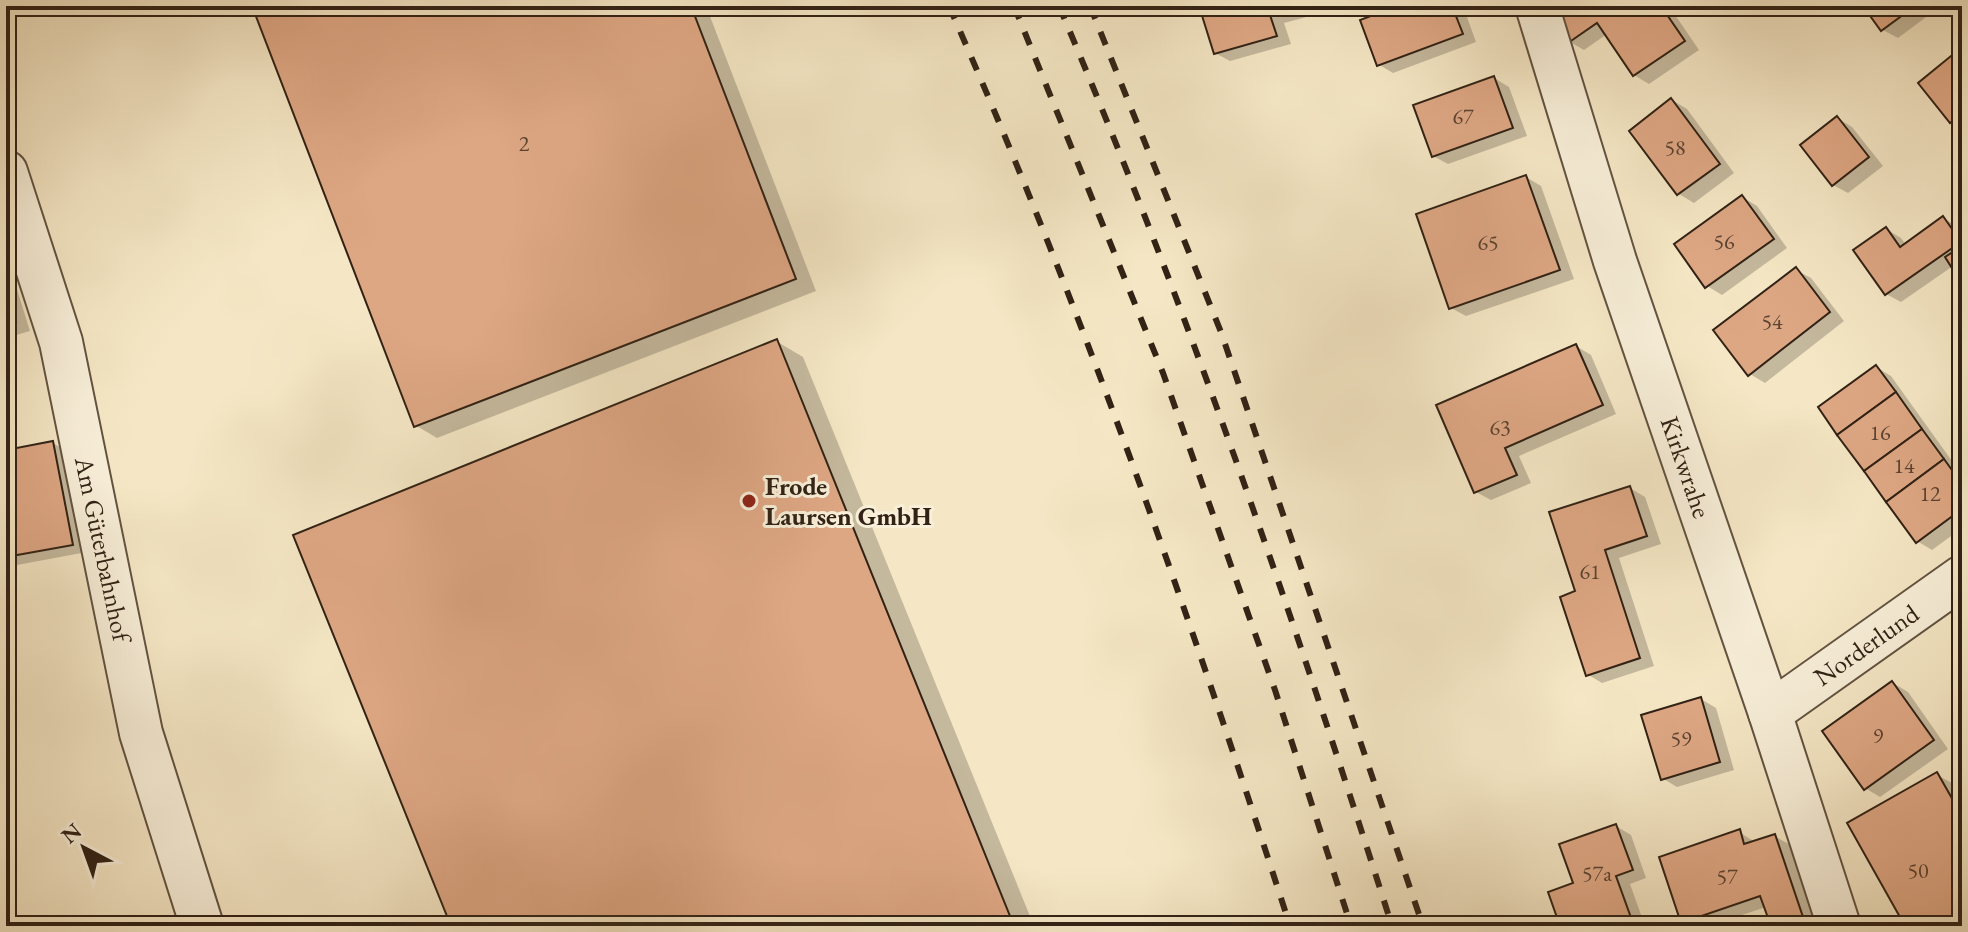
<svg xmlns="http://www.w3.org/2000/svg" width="1968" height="932" font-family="'EB Garamond',serif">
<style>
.shadow{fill:#0003}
.building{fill:#dea784;stroke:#312215;stroke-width:2}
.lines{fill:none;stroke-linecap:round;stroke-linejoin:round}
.street-casing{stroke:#625341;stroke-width:46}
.street{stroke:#f8efd9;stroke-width:42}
.rail{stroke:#312215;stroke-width:6;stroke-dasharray:14 14;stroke-linecap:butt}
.poi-dot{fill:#8f2418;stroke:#f8efd9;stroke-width:3}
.labels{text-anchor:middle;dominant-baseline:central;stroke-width:6;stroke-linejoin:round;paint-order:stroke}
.number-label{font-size:22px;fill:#5c4331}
.street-label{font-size:26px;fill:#312215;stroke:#f8efd9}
.poi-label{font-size:26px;font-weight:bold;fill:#312215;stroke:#f8efd9;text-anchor:start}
</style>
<rect width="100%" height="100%" fill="#f5e7c5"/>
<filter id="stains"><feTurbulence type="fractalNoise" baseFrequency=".0025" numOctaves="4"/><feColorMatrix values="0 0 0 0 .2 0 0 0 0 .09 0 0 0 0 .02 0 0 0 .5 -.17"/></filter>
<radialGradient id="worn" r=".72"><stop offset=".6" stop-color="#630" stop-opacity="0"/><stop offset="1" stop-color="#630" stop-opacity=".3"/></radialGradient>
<g class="shadow">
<polygon points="254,6 706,6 816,291 437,438 415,425"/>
<polygon points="1202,6 1311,6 1314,15 1284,23 1291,44 1230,61 1215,53"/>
<polygon points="1402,6 1463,6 1476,42 1393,73 1378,64"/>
<polygon points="1558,6 1669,6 1699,50 1649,84 1634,75 1607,34 1584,50 1570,42"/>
<polygon points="1865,6 1941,6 1898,38 1883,30"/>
<polygon points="1962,49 1962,127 1951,121"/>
<polygon points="1494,78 1509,87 1527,136 1448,164 1433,156"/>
<polygon points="1672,100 1687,109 1734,173 1694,203 1679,194 1631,131"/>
<polygon points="1837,118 1852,127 1883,166 1848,193 1833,185"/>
<polygon points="1526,177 1541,186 1574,279 1466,316 1451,308"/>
<polygon points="1742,197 1757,206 1787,248 1722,295 1707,286"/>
<polygon points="1943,218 1958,227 1962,232 1962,280 1953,266 1901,302 1886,294 1886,229 1901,238 1906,245"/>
<polygon points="6,254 30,331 6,338"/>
<polygon points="1796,270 1811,278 1844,321 1765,383 1750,374"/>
<polygon points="776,341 803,357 1034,926 453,926"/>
<polygon points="1576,346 1591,355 1616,414 1519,456 1531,483 1491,500 1476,492 1438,406"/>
<polygon points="1876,367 1891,376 1962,475 1962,528 1932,550 1917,541"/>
<polygon points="53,443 68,452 87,552 17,565 6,559 6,452"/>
<polygon points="1630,488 1645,497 1661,544 1619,558 1654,666 1602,683 1587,674 1578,593"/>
<polygon points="1893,683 1908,692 1948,749 1880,797 1865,788"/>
<polygon points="1701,699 1716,708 1734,770 1677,787 1662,778"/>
<polygon points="1937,775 1952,783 1962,800 1962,926 1907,926"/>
<polygon points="1616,826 1631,835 1646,878 1630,884 1645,926 1562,926 1575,884"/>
<polygon points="1739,832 1755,842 1774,836 1789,844 1817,926 1773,926 1766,907 1709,926 1691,926 1682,921"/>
</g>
<g class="building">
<polygon points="252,6 691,6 796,279 414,427"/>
<polygon points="1199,6 1300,6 1270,15 1277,36 1214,54"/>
<polygon points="1397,6 1452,6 1463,34 1377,66 1360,20"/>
<polygon points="1556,6 1661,6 1685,41 1633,76 1597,23 1568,43"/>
<polygon points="1863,6 1915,6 1881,31"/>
<polygon points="1962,47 1962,113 1950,123 1918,83"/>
<polygon points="1494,76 1513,128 1432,157 1413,105"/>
<polygon points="1671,98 1720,164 1677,195 1629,131"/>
<polygon points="1837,116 1869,157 1832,186 1800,145"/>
<polygon points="1526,175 1560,270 1449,309 1416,214"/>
<polygon points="1742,195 1774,239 1705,288 1674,244"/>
<polygon points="1943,216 1961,242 1885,295 1853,250 1886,227 1900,247"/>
<polygon points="1962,246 1962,284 1945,257"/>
<polygon points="1796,267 1830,312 1748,376 1713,330"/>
<polygon points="6,291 16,322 6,325"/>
<polygon points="777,339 1014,926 451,926 293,535"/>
<polygon points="1576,344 1603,405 1505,448 1517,475 1474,493 1436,405"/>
<polygon points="1876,365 1896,392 1837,435 1818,407"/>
<polygon points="1896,392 1922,429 1864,471 1837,435"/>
<polygon points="1922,429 1944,459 1886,502 1864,471"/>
<polygon points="53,441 73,545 6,557 6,450"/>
<polygon points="1944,459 1962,484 1962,509 1916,543 1886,502"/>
<polygon points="1630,486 1647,536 1605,550 1640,658 1586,676 1560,597 1575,591 1549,512"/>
<polygon points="1892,681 1934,740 1864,790 1822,731"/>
<polygon points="1701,697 1720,762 1661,780 1641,715"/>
<polygon points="1937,772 1962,816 1962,917 1946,926 1905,926 1847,823"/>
<polygon points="1616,824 1633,870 1616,876 1634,926 1560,926 1548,892 1573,883 1559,844"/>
<polygon points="1740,829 1744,844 1775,834 1804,920 1788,926 1771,926 1760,896 1681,923 1659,857"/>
</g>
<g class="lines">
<g class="street-casing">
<g id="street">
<polyline points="1537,6 1615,261 1770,713 1839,926"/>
<polyline points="6,172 61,342 141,733 202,926"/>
<polyline points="1770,713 1962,577"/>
</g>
</g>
<use href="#street" class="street"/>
<g class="rail">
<path d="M949,6C1081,305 1190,615 1290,926"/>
<polyline points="1014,6 1163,373 1275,690 1351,926"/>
<path d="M1059,6C1187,306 1293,615 1392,926"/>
<polyline points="1090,6 1221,332 1423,926"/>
</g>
</g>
<circle class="poi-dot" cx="749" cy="501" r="8"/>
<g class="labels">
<g class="number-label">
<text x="1463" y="116">67</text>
<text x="524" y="143">2</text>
<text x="1675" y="147">58</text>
<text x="1724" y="241">56</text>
<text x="1488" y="242">65</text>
<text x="1772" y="321">54</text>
<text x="1500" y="427">63</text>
<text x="1880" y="432">16</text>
<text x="1904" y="465">14</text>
<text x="1930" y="493">12</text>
<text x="1590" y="571">61</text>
<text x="1878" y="735">9</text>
<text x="1681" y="738">59</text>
<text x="1918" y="870">50</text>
<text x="1597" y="873">57a</text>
<text x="1727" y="876">57</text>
</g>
<g class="street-label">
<text transform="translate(1686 467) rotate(71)">Kirkwrahe</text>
<text transform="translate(103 549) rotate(78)">Am Güterbahnhof</text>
<text transform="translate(1866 645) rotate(-35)">Norderlund</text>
</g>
<g class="poi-label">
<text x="765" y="486">Frode<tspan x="765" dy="30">Laursen GmbH</tspan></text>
</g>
</g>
<rect width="1968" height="932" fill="none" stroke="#f5e7c5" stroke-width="32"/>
<rect x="8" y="8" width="1952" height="916" fill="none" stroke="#312215" stroke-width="4"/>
<rect x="16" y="16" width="1936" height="900" fill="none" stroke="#312215" stroke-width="2"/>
<g transform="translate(84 848) rotate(319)" stroke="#f8efd9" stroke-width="6" paint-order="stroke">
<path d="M0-6L14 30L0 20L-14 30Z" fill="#312215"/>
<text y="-12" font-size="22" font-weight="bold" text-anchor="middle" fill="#312215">N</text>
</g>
<rect width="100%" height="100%" filter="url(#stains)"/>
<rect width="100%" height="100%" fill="url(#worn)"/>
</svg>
